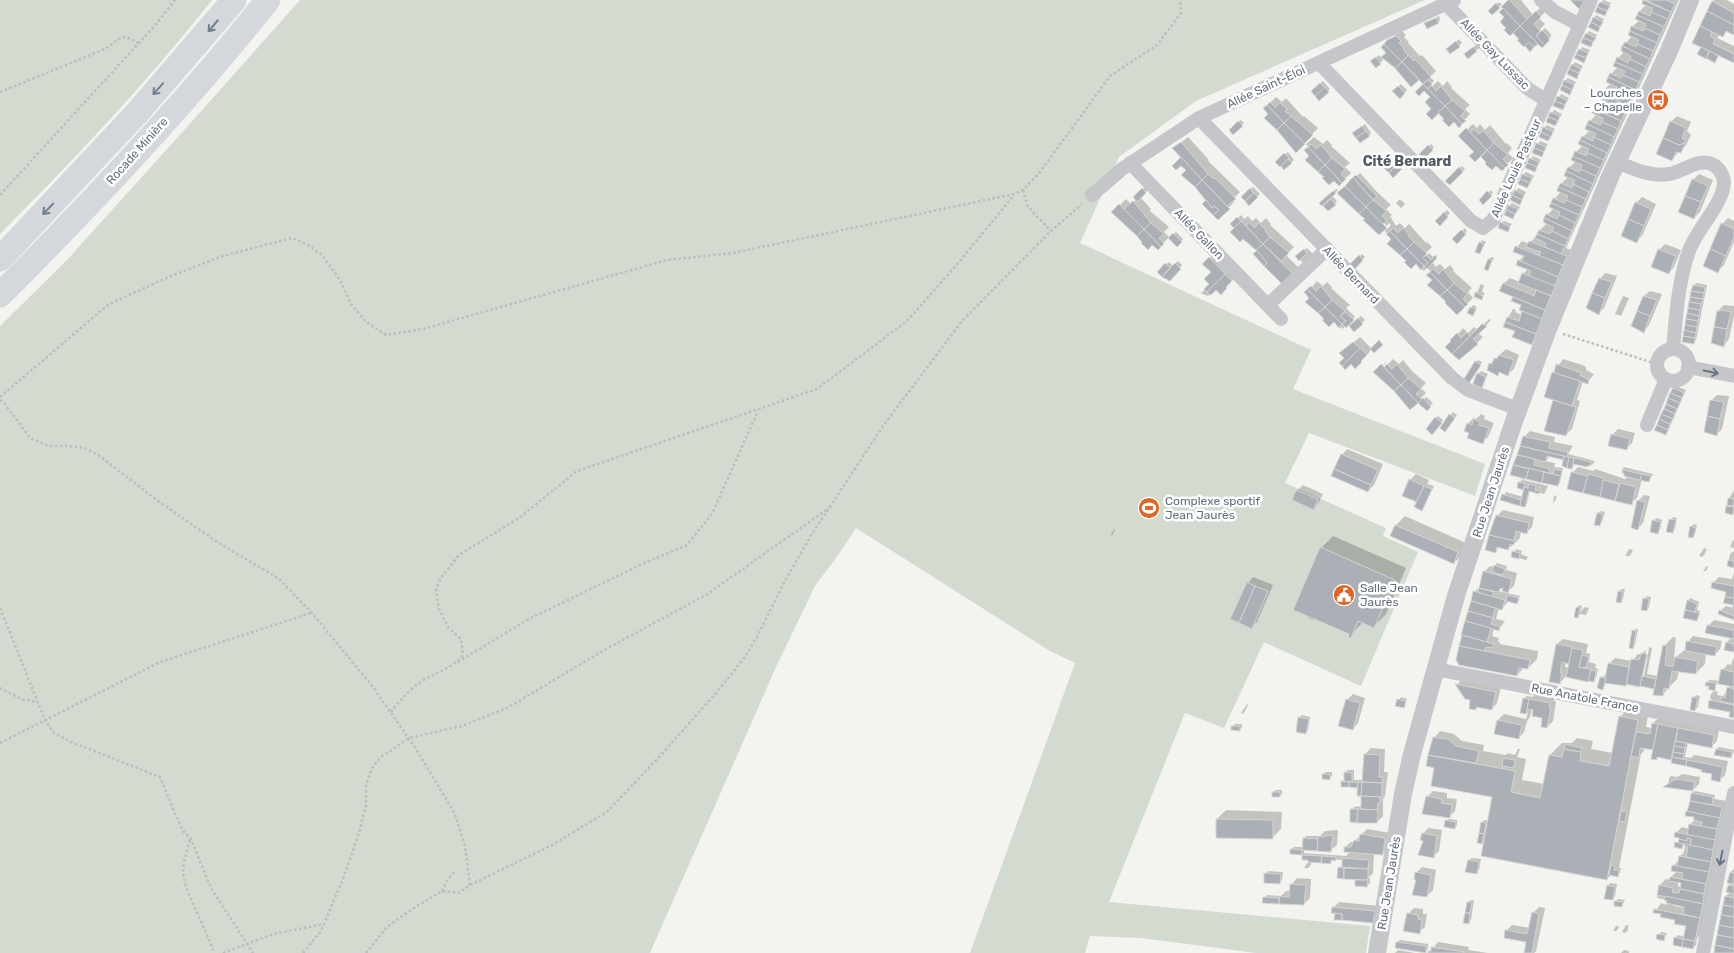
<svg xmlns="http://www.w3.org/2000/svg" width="1734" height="953" font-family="Rubik,sans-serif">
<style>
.green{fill:#d3dbd1}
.shadow{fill:#0003;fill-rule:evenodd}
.building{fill:#aab0b5;stroke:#d5d5d2}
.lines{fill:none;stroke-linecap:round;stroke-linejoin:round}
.path{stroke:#bbbdbf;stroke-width:2.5;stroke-dasharray:2.5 2.5;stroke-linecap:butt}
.minor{stroke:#c4c6ca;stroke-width:14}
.tertiary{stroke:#c4c6ca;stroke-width:18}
.motorway{stroke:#d4d7dc;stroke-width:25}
.oneway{stroke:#747f8e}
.oneway2{stroke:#687484}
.labels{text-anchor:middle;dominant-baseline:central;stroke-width:5;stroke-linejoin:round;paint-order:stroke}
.street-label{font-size:12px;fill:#637080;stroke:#fff}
.poi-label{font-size:12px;fill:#637080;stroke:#fff;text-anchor:start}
.neighbourhood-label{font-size:14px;font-weight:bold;fill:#515a65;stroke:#fff}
</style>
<rect width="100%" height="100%" fill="#f3f4ef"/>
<g class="green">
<path d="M0,0H212C147,83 74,159 0,234Z"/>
<polygon points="300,0 1425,0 1196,101 1119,157 1080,243 1311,350 1293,389 1485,464 1475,496 1309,433 1285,483 1386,528 1383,536 1418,552 1361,686 1264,642 1224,728 1185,713 1109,902 1370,926 1366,953 1256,953 1141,938 1090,936 1085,953 970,953 1075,663 1050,651 856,528 839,554 815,586 777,665 650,953 0,953 0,326 67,260 195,118"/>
</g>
<g class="shadow">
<polygon points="1509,0 1521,0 1533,15 1542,6 1546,11 1539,18 1545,24 1535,35 1537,36 1545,28 1551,34 1551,37 1538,43 1524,45 1513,31 1508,28 1504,8 1501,5 1492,14 1490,11 1499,2 1503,6"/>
<polygon points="1603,0 1611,3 1605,14 1597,11"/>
<polygon points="1645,0 1679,0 1566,248 1571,250 1537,338 1531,343 1516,331 1508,318 1513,309 1516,310 1515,312 1522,315 1523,304 1513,300 1515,296 1504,283 1510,278 1520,282 1523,274 1528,269 1519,261 1524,255 1517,247 1522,241 1529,244 1536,236 1538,236 1540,230 1547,223 1544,222 1547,215 1554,208 1554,199 1561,192 1562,183 1569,176 1569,168 1576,161 1576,152 1583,145 1583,137 1590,130 1590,121 1597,114 1594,113 1597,105 1604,98 1604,90 1611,83 1611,74 1618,67 1618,58 1625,51 1626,43 1632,36 1632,27 1640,20 1640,11 1647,4 1644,3"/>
<polygon points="1714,0 1727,0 1734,4 1734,33 1728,30 1722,35 1720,34 1717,38 1734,46 1734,62 1719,55 1714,61 1699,54 1702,47 1693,42"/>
<polygon points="1596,15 1604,19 1598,30 1594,18"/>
<polygon points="1439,16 1440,20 1438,22 1426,23"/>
<polygon points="1402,31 1406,35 1404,37 1409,42 1408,43 1420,56 1422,55 1436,71 1430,77 1434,81 1426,89 1427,91 1438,81 1443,86 1447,81 1452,87 1451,88 1470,105 1465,109 1470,114 1459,126 1454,121 1433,109 1431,97 1424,90 1417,92 1425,84 1419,78 1411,85 1383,47 1395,35"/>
<polygon points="1589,31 1597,35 1591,46 1587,34"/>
<polygon points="1459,39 1462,43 1451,53 1448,49"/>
<polygon points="1476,45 1479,48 1468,58 1465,54"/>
<polygon points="1582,47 1590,50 1584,61 1576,58"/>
<polygon points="1379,55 1383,60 1376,66 1372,61"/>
<polygon points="1575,62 1583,66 1577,77 1573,65"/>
<polygon points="1568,78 1576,82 1569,93 1565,81"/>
<polygon points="1323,81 1330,89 1319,99 1312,91"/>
<polygon points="1401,84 1407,90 1400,97 1394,91"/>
<polygon points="1561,94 1569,98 1563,109 1555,105"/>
<polygon points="1276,97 1282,102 1286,98 1303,117 1304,116 1318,128 1296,151 1265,108"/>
<polygon points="1554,110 1562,114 1555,125 1547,121"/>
<polygon points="1677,116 1691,122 1687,131 1691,135 1686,145 1681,151 1679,151 1672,160 1671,122"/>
<polygon points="1241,120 1244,123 1233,133 1230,130"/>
<polygon points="1365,124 1371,133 1369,135 1356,131"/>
<polygon points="1473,124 1477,128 1480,124 1485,130 1490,125 1506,144 1507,143 1512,148 1508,153 1513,158 1502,169 1496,164 1492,169 1481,155 1460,136"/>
<polygon points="1547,125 1555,129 1548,140 1544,128"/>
<polygon points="1188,137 1209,160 1208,161 1240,192 1232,200 1234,202 1218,219 1208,200 1187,170 1182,157 1174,148"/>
<polygon points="1314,137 1323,144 1327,140 1332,145 1331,146 1350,163 1345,167 1351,173 1339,184 1311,156 1309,147 1306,144"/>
<polygon points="1540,141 1548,144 1541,155 1533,152"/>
<polygon points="1431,144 1434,147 1424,157 1421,154"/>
<polygon points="1288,152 1294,160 1284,169 1277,162"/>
<polygon points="1533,156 1541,160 1534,171 1526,167"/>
<polygon points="1396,158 1403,165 1393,176 1386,168"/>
<polygon points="1462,166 1465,169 1450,184 1447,181"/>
<polygon points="1526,172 1534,176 1527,187 1523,175"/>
<polygon points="1360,173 1378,193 1391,205 1386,209 1392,215 1390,216 1396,226 1400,223 1405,228 1409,224 1426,243 1427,242 1432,247 1417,261 1419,263 1429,253 1434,258 1438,254 1432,262 1436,267 1440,264 1445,269 1450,265 1454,270 1453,271 1472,288 1468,292 1473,298 1457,313 1433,280 1431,272 1427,267 1424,271 1385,231 1391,225 1389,223 1387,226 1380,219 1378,221 1366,219 1339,193"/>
<polygon points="1699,174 1713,180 1700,212 1694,218 1693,180"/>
<polygon points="1145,187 1148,190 1140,197 1151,209 1150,211 1169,227 1164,232 1170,238 1176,232 1183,239 1177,245 1169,237 1158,249 1113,212 1126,199 1131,204 1137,199 1134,197"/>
<polygon points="1253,187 1260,194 1249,204 1242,197"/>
<polygon points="1518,188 1526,192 1520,203 1516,191"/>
<polygon points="1336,189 1338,190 1332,196 1337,201 1328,209 1321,203"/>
<polygon points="1491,190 1493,193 1483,203 1480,200"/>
<polygon points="1642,197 1656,204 1642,236 1636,241 1636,203"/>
<polygon points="1400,199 1405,204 1401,208 1396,203"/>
<polygon points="1512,203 1520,207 1513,218 1509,206"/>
<polygon points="1447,210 1450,213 1440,224 1437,221"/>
<polygon points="1241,215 1244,219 1248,216 1252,221 1256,218 1261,223 1266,218 1271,224 1270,225 1294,247 1286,255 1299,268 1283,284 1258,251 1242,222 1232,224"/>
<polygon points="1728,218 1734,221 1734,242 1724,265 1718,271 1722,224"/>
<polygon points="1504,221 1512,224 1507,230 1501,223"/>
<polygon points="1465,228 1467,231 1457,242 1454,239"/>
<polygon points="1482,240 1486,242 1480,253 1480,243"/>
<polygon points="1665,244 1681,250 1674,267 1669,273 1659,250"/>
<polygon points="1307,248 1313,254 1303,263 1297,256"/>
<polygon points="1215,253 1237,275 1226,288 1216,289 1208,296 1201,293 1211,284 1213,272 1204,264"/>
<polygon points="1362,254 1365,257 1355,267 1352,264"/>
<polygon points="1492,257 1494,258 1488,269 1489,259"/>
<polygon points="1178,261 1182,265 1170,279 1158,272 1169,262 1173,266"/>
<polygon points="1605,273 1617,276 1604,308 1599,313 1600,279"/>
<polygon points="1317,281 1323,286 1327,282 1332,287 1331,288 1350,305 1346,308 1355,317 1342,329 1334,321 1325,319 1312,287"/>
<polygon points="1696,283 1707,285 1696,340 1693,343 1694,286"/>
<polygon points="1481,284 1484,286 1482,292 1485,293 1481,299 1475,296"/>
<polygon points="1650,291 1662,294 1649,325 1644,331 1644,296"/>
<polygon points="1623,296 1629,298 1621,316 1615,314"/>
<polygon points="1473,305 1477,307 1473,314 1471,308"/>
<polygon points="1724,305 1734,306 1734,315 1729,339 1724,345 1718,311"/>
<polygon points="1361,316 1365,320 1354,330 1351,326"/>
<polygon points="1489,319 1491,320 1478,333 1483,337 1477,343 1447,347 1463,328 1468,333 1474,327 1478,330"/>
<polygon points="1360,337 1372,349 1361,362 1346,358 1341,353"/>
<polygon points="1506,349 1519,355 1514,369 1508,374 1500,371 1498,374 1490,364"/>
<polygon points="1393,359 1399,364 1403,360 1413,372 1426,383 1421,388 1426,393 1424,395 1433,403 1427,409 1420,403 1426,397 1424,395 1410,409 1400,398 1401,397 1375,372 1388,360 1382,367 1383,369"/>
<polygon points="1563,359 1582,365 1586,367 1586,370 1594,374 1588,382 1583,381 1577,400 1580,401 1572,429 1566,434 1545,430 1555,399 1553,373"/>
<polygon points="1478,360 1482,362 1472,379 1476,362"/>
<polygon points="1481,371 1488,374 1481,386 1478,374"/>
<polygon points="1676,386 1686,390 1668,431 1666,434 1656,430 1674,388"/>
<polygon points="1717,395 1729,396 1722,429 1716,435 1711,401"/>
<polygon points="1453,412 1457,415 1447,428 1441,428"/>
<polygon points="1481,414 1485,416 1484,419 1494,423 1488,437 1482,442 1470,433 1468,424 1473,418 1476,419"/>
<polygon points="1438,416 1443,420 1435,431 1436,418"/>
<polygon points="1618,429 1635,433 1632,443 1627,448 1612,435"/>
<polygon points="1530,431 1555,437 1554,442 1573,446 1568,454 1595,461 1592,465 1575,463 1572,468 1565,459 1550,456 1545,461 1555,463 1554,467 1563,468 1560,483 1558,485 1526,477 1523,480 1548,486 1544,494 1530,490 1527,503 1525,506 1502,499 1506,492 1523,497 1525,489 1518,487 1520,482 1523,479 1519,478 1520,476 1511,474 1524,437"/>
<polygon points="1347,449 1383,464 1374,485 1368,491 1342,455"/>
<polygon points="1578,467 1593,471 1595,469 1625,479 1628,476 1626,473 1621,471 1624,467 1653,474 1649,480 1642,479 1637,498 1631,503 1568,488 1572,473"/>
<polygon points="1416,474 1429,480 1427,484 1434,486 1424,507 1410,480"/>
<polygon points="1303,485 1323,494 1319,502 1314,508 1297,491"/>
<polygon points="1734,490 1734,512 1727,512 1729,499"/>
<polygon points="1554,495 1557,497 1553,504"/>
<polygon points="1644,495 1650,496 1643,523 1637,529 1638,501"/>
<polygon points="1503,510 1534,517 1532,527 1526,533 1521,531 1520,538 1514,544 1508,549 1500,547 1495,551 1497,516"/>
<polygon points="1600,511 1605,512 1602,522 1600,525 1598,513"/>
<polygon points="1405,516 1466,543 1463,554 1454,563 1392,536 1396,525"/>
<polygon points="1673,517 1677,518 1675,529 1672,532 1671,520"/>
<polygon points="1656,518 1662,520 1660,530 1657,533 1654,521"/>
<polygon points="1694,524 1697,525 1695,534 1693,537 1691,527"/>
<polygon points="1114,529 1115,529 1113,534 1110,536"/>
<polygon points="1333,536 1406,568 1386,614 1374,626 1363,622 1350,636 1351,633 1315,618 1313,620 1307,617 1321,548"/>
<polygon points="1733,540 1734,541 1734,548 1730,547"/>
<polygon points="1704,548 1707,549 1704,555 1702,557 1699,556"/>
<polygon points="1516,549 1522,551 1521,554 1528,557 1526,560 1512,556"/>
<polygon points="1629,549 1633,550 1630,556 1625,556"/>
<polygon points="1734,551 1734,566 1728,565 1730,554"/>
<polygon points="1497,563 1507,566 1506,570 1517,573 1514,586 1508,591 1502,587 1498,591 1520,596 1517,602 1509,600 1502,609 1499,608 1496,619 1505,621 1499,629 1494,628 1492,636 1499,638 1498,642 1500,642 1500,644 1538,651 1537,659 1528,668 1525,667 1517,675 1460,647 1474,592 1481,586 1484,572 1490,566 1494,567"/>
<polygon points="1706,566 1708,567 1707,570 1703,572"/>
<polygon points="1734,572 1734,604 1727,591 1714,582 1719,577 1732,579"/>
<polygon points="1253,577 1273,585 1257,622 1251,627 1248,583"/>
<polygon points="1622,589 1625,589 1623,599 1621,601 1619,591"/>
<polygon points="1647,596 1651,597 1649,607 1647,609 1645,599"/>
<polygon points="1690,598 1699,602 1697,610 1700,611 1699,617 1697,619 1685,617 1688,601"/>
<polygon points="1579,605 1582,606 1580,612 1585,607 1589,608 1586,615 1580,614 1578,616 1577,608"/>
<polygon points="1726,606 1734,608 1734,618 1720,611"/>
<polygon points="1714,620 1734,624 1734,651 1727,642 1732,637 1708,626"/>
<polygon points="1636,629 1638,629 1635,645 1632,648 1633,631"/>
<polygon points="1693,636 1722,641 1720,649 1715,655 1706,653 1705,664 1696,673 1679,671 1677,679 1662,695 1656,685 1654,687 1606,682 1603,688 1599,687 1601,677 1612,678 1602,676 1607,675 1609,664 1615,658 1632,661 1638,654 1642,654 1646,649 1640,681 1643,681 1649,648 1648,647 1652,648 1647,674 1658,676 1664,646 1673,637 1676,638 1674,657 1676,657 1686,649 1688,642"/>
<path d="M1563,639L1588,644L1586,653L1590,654L1589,662L1596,664L1595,668L1598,669L1596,678L1594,681L1566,676L1560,683L1557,644ZM1566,662L1571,663L1569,668L1565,667Z"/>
<polygon points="1734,657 1734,717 1731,711 1710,701 1712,699 1710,698 1711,694 1714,691 1718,692 1717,695 1723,696 1731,685 1718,682 1714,689 1707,682 1710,680 1720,681 1722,670 1728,664 1731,665"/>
<polygon points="1462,679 1501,687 1497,703 1492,709 1478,706 1475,709 1472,699 1457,685"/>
<polygon points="1353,694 1365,698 1358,723 1353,729 1347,700"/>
<polygon points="1536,694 1555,697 1554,701 1556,702 1553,721 1547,727 1544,717 1535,709 1532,708 1530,717 1527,721 1524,732 1519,738 1496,734 1498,720 1504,714 1526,719 1528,713 1522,712 1524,698 1527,696 1533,697"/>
<polygon points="1696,695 1700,696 1698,707 1695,710 1693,698"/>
<polygon points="1401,697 1407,699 1403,707 1399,700"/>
<polygon points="1247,704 1248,705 1245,711 1243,714 1241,713"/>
<polygon points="1632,705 1649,708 1646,727 1652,728 1653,723 1659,718 1719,729 1717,741 1711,747 1688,742 1685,757 1691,758 1694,755 1728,761 1725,775 1720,780 1714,773 1703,769 1672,762 1673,756 1671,758 1659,756 1656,759 1654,749 1644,747 1644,751 1641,754 1619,868 1621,868 1620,873 1617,875 1612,874 1607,879 1485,839 1482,843 1482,823 1484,820 1489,821 1493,796 1436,767 1428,765 1435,737 1440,731 1454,734 1462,741 1484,745 1483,751 1506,755 1508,753 1515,755 1518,749 1520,749 1517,757 1526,759 1522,780 1544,784 1550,755 1562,743 1572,743 1577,738 1593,741 1591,749 1613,753 1620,717"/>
<polygon points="1302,715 1310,717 1308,730 1306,733 1299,718"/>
<polygon points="1235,724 1242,724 1242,727 1240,730 1233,726"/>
<polygon points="1719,747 1734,750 1733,754 1730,757 1717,749"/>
<polygon points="1371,748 1385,749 1384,772 1388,772 1385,796 1383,799 1383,816 1377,822 1352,810 1354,807 1362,806 1363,793 1359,787 1342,782 1345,779 1345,773 1348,770 1354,770 1354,780 1364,780 1365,754"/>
<polygon points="1326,772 1332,772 1332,776 1329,778 1323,774"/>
<polygon points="1683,774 1700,777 1699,784 1693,790 1668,785 1669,779 1671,776 1677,777"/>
<polygon points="1276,790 1282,790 1282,794 1280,796 1273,792"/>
<polygon points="1433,791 1447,793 1447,798 1457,799 1455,811 1449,817 1427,797"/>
<path d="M1695,791L1715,795L1714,799L1727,801L1701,934L1697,938L1696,945L1693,948L1675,938L1678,935L1685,937L1687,925L1676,919L1655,912L1661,903L1667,905L1668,900L1657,898L1660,885L1666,879L1671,880V877L1678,870L1674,865L1679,860L1680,856L1684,852L1685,847L1688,844L1685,843L1682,847L1676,843L1680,841L1681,837L1676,833L1682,827L1689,829L1690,825L1695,819L1696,816L1687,815L1692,793ZM1678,882H1682L1681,887L1678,886ZM1675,904L1686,906V908L1674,906Z"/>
<polygon points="1226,810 1282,812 1281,829 1272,838 1217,819"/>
<polygon points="1449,819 1457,820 1457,825 1454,828 1446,821"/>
<polygon points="1428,828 1442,830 1439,851 1433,857 1423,834"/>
<polygon points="1367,829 1390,833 1388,848 1382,854 1374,853 1373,873 1368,878 1370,878 1370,883 1367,886 1356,880 1358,878 1339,868 1343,865 1344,858 1342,860 1333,859 1330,862 1311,861 1311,865 1308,868 1304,868 1307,863 1309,863 1309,859 1303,859 1303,854 1291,853 1291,849 1294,847 1303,847 1304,839 1306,836 1320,836 1325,831 1338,830 1337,845 1331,850 1304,849 1304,853 1346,856 1350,852 1345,847 1351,842 1354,842"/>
<polygon points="1472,858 1481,859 1479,870 1476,873 1466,871 1469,860"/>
<polygon points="1422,867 1436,870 1433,890 1427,896 1416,873"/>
<polygon points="1734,869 1734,953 1715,953 1726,896 1730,892 1729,885 1732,882 1731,872"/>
<polygon points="1268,871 1283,872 1282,880 1279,883 1266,874"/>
<polygon points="1297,878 1311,879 1310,898 1304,904 1264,898 1267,895 1281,896 1286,891 1291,891 1292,884"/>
<polygon points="1610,883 1617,884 1615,896 1613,899 1608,886"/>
<polygon points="1618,899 1625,900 1622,906 1616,901"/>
<polygon points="1471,900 1474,900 1471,920 1468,923 1468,902"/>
<polygon points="1339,902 1380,906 1378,916 1372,921 1333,908"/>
<polygon points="1539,907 1545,908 1536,951 1534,953 1525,953 1527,941 1506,931 1512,925 1530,928 1533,913"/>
<polygon points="1414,908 1423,909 1423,914 1427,914 1425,927 1419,932 1408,914"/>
<polygon points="1626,925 1628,925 1628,930 1625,933 1622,932"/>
<polygon points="1616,926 1619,926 1618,929 1616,931 1613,931"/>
<polygon points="1661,932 1667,933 1664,940 1659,935"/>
<polygon points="1400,940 1428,944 1428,949 1425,951 1397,942"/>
<polygon points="1438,942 1469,947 1468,950 1488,953 1429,953"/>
<polygon points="1398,950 1415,953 1395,953"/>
<polygon points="1624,950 1629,951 1629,953 1621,953"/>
</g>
<g class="building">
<polygon points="1508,0 1510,0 1527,20 1520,26 1501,7"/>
<polygon points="1570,0 1585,0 1579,9"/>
<polygon points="1643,0 1671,12 1668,19 1651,12 1653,8 1642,4"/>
<polygon points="1646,0 1666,0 1675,4 1671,12"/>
<polygon points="1712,1 1734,13 1734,25 1707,11"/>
<polygon points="1600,2 1610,6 1607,11 1597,7"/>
<polygon points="1496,3 1500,8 1492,15 1488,11"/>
<polygon points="1597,7 1607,11 1605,16 1595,12"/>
<polygon points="1503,8 1520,26 1510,36 1504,30 1506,28 1500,22 1504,17 1499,12"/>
<polygon points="1536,11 1541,17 1534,24 1540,31 1536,36 1545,45 1542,48 1520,26"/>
<polygon points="1639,11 1650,16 1651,12 1668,19 1664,27 1637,15"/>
<polygon points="1707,11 1734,25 1734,35 1726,31 1723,37 1700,26"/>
<polygon points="1637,15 1664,27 1660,35 1644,28 1646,24 1635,19"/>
<polygon points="1593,17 1603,22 1600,27 1591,22"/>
<polygon points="1436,18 1439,23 1427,29 1424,23"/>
<polygon points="1591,22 1600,27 1598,32 1588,27"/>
<polygon points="1520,26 1538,44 1534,47 1529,42 1524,47 1517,40 1519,39 1513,33"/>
<polygon points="1631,26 1643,31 1644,28 1660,35 1657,43 1630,31"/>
<polygon points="1700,26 1712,32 1710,36 1715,39 1713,44 1734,54 1734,63 1692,43"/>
<polygon points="1542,30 1549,37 1549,41 1545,45 1536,36"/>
<polygon points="1630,31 1657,43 1653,51 1637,44 1639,40 1628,35"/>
<polygon points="1586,33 1596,38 1593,42 1583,38"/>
<polygon points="1396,36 1401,41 1399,43 1404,48 1403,49 1408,55 1402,62 1384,44 1387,40"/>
<polygon points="1583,38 1593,42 1591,47 1581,43"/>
<polygon points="1456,41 1460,47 1450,54 1446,49"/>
<polygon points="1529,42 1534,47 1530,52 1525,46"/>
<polygon points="1625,42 1636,47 1637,44 1653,51 1650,59 1622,46"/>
<polygon points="1384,44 1402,62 1395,68 1381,57 1386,53 1381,47"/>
<polygon points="1622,46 1650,59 1646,67 1630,59 1631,56 1621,51"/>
<polygon points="1473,47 1477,51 1468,59 1464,54"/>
<polygon points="1701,47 1709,51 1706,59 1697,54"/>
<polygon points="1579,49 1588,53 1586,58 1576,54"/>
<polygon points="1710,51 1718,56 1715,63 1706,58"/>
<polygon points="1576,54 1586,58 1584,63 1574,58"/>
<polygon points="1408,55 1414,61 1415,59 1431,77 1423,84 1402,62"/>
<polygon points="1376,57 1381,64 1376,68 1370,61"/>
<polygon points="1617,57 1628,63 1630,59 1646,67 1643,74 1615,62"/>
<polygon points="1402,62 1419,80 1411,87 1395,68"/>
<polygon points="1615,62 1643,74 1639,82 1623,75 1625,71 1613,66"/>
<polygon points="1572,64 1581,69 1579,73 1569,69"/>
<polygon points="1569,69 1579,73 1577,79 1567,74"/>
<polygon points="1610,73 1621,78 1623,75 1639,82 1636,90 1608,77"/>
<polygon points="1608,77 1636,90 1632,98 1616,90 1617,87 1606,82"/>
<polygon points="1428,80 1432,84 1428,89 1423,84"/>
<polygon points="1564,80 1574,85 1572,90 1562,85"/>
<polygon points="1320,83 1325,88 1315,96 1311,91"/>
<polygon points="1423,84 1445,106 1432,120 1426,114 1431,109 1425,102 1430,97 1424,91 1419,96 1415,92"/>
<polygon points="1431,85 1436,91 1441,86 1452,100 1445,106 1428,89"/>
<polygon points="1562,85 1572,90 1570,95 1560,90"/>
<polygon points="1398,86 1405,93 1400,99 1392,91"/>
<polygon points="1325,87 1329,92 1319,101 1315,96"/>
<polygon points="1603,89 1614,94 1616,90 1632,98 1628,106 1601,93"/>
<polygon points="1601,93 1628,106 1625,114 1609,106 1610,103 1599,98"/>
<polygon points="1557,96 1567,100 1565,105 1555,101"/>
<polygon points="1452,100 1465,111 1460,116 1466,121 1462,124 1445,106"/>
<polygon points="1555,101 1565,105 1563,110 1553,106"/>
<polygon points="1270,102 1275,107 1280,103 1287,109 1285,111 1291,116 1284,123 1267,105"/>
<polygon points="1267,105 1284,123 1277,130 1264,118 1268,114 1263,108"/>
<polygon points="1596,105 1607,110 1609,106 1625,114 1621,121 1594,109"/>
<polygon points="1445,106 1462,124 1459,128 1454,122 1449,127 1442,120 1444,119 1438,113"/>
<polygon points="1594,109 1621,121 1618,129 1602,122 1603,118 1592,113"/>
<polygon points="1550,112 1560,116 1558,121 1548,117"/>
<polygon points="1291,116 1313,135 1304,144 1284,123"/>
<polygon points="1548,117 1558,121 1555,126 1546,122"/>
<polygon points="1589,120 1600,125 1602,122 1618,129 1614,137 1587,124"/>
<polygon points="1238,121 1243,126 1233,135 1229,130"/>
<polygon points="1670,121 1686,128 1682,138 1685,139 1685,143 1679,145 1663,138"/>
<polygon points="1284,123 1305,144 1296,153 1277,130"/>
<polygon points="1587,124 1614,137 1611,145 1594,137 1596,134 1585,129"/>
<polygon points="1362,126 1366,131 1356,138 1352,133"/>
<polygon points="1543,127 1553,132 1551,137 1541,132"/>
<polygon points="1466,128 1487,150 1475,162 1469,156 1474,152 1458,136"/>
<polygon points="1474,129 1479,134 1483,130 1494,143 1487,150 1470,132"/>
<polygon points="1366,131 1370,136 1360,143 1356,138"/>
<polygon points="1541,132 1551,137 1548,141 1539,137"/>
<polygon points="1582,136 1593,141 1594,137 1611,145 1607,153 1580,140"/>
<polygon points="1663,138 1679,145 1685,143 1681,153 1676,152 1672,161 1656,154"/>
<polygon points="1580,140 1607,153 1604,160 1587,153 1589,149 1578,144"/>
<polygon points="1181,142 1208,174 1202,180 1172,148"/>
<polygon points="1494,143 1508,155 1503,159 1508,165 1505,168 1487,150"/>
<polygon points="1536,143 1546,147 1544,152 1534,148"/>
<polygon points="1311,144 1316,149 1321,145 1332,158 1325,165 1308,147"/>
<polygon points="1428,145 1433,150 1424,159 1419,154"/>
<polygon points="1308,147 1325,165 1318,172 1305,160 1309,156 1304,150"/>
<polygon points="1534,148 1544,152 1542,157 1532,153"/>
<polygon points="1487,150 1505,168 1502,171 1496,166 1492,170 1485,164 1486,162 1481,157"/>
<polygon points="1575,151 1586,156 1587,153 1604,160 1600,168 1573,156"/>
<polygon points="1284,153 1289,158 1280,167 1275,162"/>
<polygon points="1573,156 1600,168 1596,176 1580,169 1582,165 1571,160"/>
<polygon points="1181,157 1202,180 1195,187 1181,175 1186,170 1181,166 1176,170 1172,166"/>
<polygon points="1332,158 1345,169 1341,174 1346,179 1342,183 1325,165"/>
<polygon points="1529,158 1539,162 1537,167 1527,163"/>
<polygon points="1288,159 1292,163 1284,170 1281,166"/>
<polygon points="1393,159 1397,164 1389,173 1384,168"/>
<polygon points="1527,163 1537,167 1535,172 1525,168"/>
<polygon points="1397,164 1402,169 1393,178 1389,173"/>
<polygon points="1325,165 1342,183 1339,186 1334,181 1329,185 1322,178 1324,177 1318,172"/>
<polygon points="1459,167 1463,172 1450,185 1445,181"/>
<polygon points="1568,167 1579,172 1580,169 1596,176 1593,184 1566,171"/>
<polygon points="1566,171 1593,184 1589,192 1573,184 1575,180 1564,176"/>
<polygon points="1208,174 1214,179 1215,178 1236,199 1227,206 1202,180"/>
<polygon points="1522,174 1532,178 1530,183 1520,179"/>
<polygon points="1356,175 1377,196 1373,200 1353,177"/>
<polygon points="1353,177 1373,200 1366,207 1345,186"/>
<polygon points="1520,179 1530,183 1527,188 1518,184"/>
<polygon points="1692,179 1708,186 1701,202 1685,196"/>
<polygon points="1202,180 1230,209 1218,220 1213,215 1219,210 1214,206 1212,208 1195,187"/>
<polygon points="1561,183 1572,188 1573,184 1589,192 1586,199 1558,187"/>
<polygon points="1345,186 1366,207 1359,214 1337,193"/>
<polygon points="1558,187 1586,199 1582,207 1566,200 1568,196 1557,191"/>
<polygon points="1142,188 1146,193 1137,202 1133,197"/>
<polygon points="1250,188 1254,193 1245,201 1241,197"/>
<polygon points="1515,190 1524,195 1522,200 1512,195"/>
<polygon points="1333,191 1336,193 1322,206 1319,203"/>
<polygon points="1487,191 1492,196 1483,205 1479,200"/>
<polygon points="1254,193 1258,197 1249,206 1245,201"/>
<polygon points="1512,195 1522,200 1520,205 1510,200"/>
<polygon points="1685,196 1701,202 1694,219 1678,212"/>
<polygon points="1553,198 1564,203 1566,200 1582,207 1579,215 1551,203"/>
<polygon points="1331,199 1336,205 1328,211 1323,206"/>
<polygon points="1206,200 1212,208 1214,206 1219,210 1213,215 1202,204"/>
<polygon points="1373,200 1386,211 1382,216 1387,221 1383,224 1366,207"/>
<polygon points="1133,201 1151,223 1144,229 1124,209"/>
<polygon points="1635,202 1651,209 1644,226 1628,219"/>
<polygon points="1551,203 1579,215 1575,223 1559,215 1560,212 1549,207"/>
<polygon points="1119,204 1144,229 1137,236 1111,212"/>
<polygon points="1508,205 1518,209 1515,214 1506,210"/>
<polygon points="1366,207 1387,228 1379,235 1363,220 1365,219 1359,214"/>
<polygon points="1506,210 1515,214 1513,219 1504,215"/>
<polygon points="1444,212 1448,217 1440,226 1435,221"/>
<polygon points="1546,214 1557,219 1559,215 1575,223 1572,231 1544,218"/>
<polygon points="1237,217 1241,221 1234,228 1230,224"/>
<polygon points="1544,218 1572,231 1568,239 1552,231 1553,227 1543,222"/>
<polygon points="1628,219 1644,226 1637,243 1621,236"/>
<polygon points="1241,221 1263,244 1256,250 1243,239 1240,242 1230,232"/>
<polygon points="1249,222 1255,228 1259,223 1266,230 1265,231 1270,237 1263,244 1246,226"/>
<polygon points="1500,222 1510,227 1508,232 1498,228"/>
<polygon points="1151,223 1164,234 1159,238 1164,244 1161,247 1144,229"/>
<polygon points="1721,223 1734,229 1734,237 1726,256 1710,249"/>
<polygon points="1393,228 1398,233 1403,228 1410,235 1408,236 1414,242 1407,249 1390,231"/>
<polygon points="1144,229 1161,247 1158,250 1152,245 1148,250 1141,243 1142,242 1137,236"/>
<polygon points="1461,230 1466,234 1457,244 1452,239"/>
<polygon points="1539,230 1550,234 1552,231 1568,239 1565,246 1537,234"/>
<polygon points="1390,231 1407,249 1400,255 1387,244 1391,239 1386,234"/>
<polygon points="1173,233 1182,242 1177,247 1168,238"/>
<polygon points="1537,234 1565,246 1561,254 1545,247 1546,243 1535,238"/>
<polygon points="1270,237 1289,253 1281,261 1263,244"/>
<polygon points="1529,241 1567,256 1563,265 1539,256 1541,252 1526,247"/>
<polygon points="1414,242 1427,253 1423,258 1428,263 1424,266 1407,249"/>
<polygon points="1479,242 1484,244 1480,254 1475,252"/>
<polygon points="1263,244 1294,275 1283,285 1264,266 1267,263 1256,250"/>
<polygon points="1515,246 1563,265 1558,277 1521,262 1524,256 1513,252"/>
<polygon points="1304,249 1307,253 1299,261 1295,256"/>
<polygon points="1407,249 1424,266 1421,270 1416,264 1411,269 1404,262 1406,261 1400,255"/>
<polygon points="1658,249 1676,256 1669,274 1651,267"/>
<polygon points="1710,249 1726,256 1718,273 1703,266"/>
<polygon points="1257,250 1267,263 1264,266 1253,254"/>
<polygon points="1359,255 1363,260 1355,269 1350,264"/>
<polygon points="1426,255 1431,260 1435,255 1437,258 1427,269 1424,266 1428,263 1423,258"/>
<polygon points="1209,257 1225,274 1207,292 1204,289 1209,284 1204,279 1211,272 1202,264"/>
<polygon points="1488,259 1492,260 1488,271 1484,269"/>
<polygon points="1518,260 1558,277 1555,286 1529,276 1531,271 1516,265"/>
<polygon points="1165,263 1170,268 1162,277 1157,272"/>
<polygon points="1175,263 1181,269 1170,281 1162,277"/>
<polygon points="1433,269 1439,274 1443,269 1454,283 1447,290 1430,272"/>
<polygon points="1430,272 1447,290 1440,296 1427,285 1432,280 1426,275"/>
<polygon points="1522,273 1555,286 1551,296 1518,283"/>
<polygon points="1225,274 1232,281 1226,287 1227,288 1221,295 1216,290 1211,295 1207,292"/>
<polygon points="1599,278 1612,282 1605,298 1592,293"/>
<polygon points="1454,283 1467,294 1463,299 1468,304 1465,307 1447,290"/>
<polygon points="1503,283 1534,296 1536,290 1551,296 1545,310 1499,291"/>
<polygon points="1693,285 1705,287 1704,293 1691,291"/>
<polygon points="1311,286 1316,291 1321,286 1332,300 1325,307 1307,289"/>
<polygon points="1307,289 1325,307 1318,313 1305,302 1309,298 1304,292"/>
<polygon points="1447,290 1465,307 1457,315 1445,303 1446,302 1440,296"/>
<polygon points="1691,291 1704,293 1703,299 1690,297"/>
<polygon points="1475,292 1483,296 1482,300 1474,297"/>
<polygon points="1592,293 1605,298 1599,315 1586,308"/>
<polygon points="1643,296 1657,300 1650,316 1637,311"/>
<polygon points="1513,297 1545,310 1542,319 1519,310 1521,305 1511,301"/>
<polygon points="1690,297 1703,299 1701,304 1689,302"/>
<polygon points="1332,300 1345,311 1340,316 1346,321 1342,324 1325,307"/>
<polygon points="1689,302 1701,304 1700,310 1688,308"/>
<polygon points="1325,307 1342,324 1339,328 1334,322 1329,327 1322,320 1324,319 1318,313"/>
<polygon points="1470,307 1476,309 1473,316 1467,313"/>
<polygon points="1688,308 1700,310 1699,316 1687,313"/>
<polygon points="1722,310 1731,312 1727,329 1714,327 1717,311 1721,311"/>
<polygon points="1522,311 1542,319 1536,334 1505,322 1507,317 1519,321"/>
<polygon points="1637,311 1650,316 1644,333 1631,326"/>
<polygon points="1345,312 1354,320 1346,328 1342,324 1346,321 1340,316"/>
<polygon points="1687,313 1699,316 1698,321 1686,319"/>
<polygon points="1358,318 1363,324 1354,332 1349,326"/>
<polygon points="1686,319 1698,321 1697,327 1685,325"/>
<polygon points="1505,322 1536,334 1532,345 1512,337 1515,331 1503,327"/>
<polygon points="1482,324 1487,326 1473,339 1478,344 1459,360 1452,354"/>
<polygon points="1685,325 1697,327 1696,333 1684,330"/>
<polygon points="1714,327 1727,329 1724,347 1711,343"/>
<polygon points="1684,330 1696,333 1695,338 1683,336"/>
<polygon points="1467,332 1470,336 1452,354 1445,347 1451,341 1450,340 1457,333 1461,338"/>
<polygon points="1683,336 1695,338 1694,344 1682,342"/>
<polygon points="1379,340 1383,345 1374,353 1370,349"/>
<polygon points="1353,342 1360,348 1342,366 1339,363 1344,358 1339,353"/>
<polygon points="1360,348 1367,355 1361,361 1362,362 1355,369 1351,364 1345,370 1342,366"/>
<polygon points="1499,355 1514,360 1508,376 1499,372 1498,376 1487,370 1489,363 1492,364 1494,358 1497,359"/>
<polygon points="1475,361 1481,365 1469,383 1464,379"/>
<polygon points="1381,364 1401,385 1394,391 1373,372"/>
<polygon points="1387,364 1392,369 1397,364 1408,378 1401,385 1384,367"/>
<polygon points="1556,364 1581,373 1580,375 1589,380 1588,384 1554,373"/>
<polygon points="1552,372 1580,381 1572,406 1544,397"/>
<polygon points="1477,373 1486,377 1482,388 1473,384"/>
<polygon points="1408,378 1421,389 1416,394 1422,399 1418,403 1401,385"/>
<polygon points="1401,385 1418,403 1410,410 1394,391"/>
<polygon points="1673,388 1684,393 1682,398 1670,393"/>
<polygon points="1670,393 1682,398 1680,403 1668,398"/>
<polygon points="1423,398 1431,407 1427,411 1418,403"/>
<polygon points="1668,398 1680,403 1677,409 1666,404"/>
<polygon points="1553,400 1576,407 1566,436 1544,431"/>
<polygon points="1710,400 1724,402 1720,419 1707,416"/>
<polygon points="1666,404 1677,409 1675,414 1664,409"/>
<polygon points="1664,409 1675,414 1673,419 1661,414"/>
<polygon points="1449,414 1455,418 1445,432 1440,428"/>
<polygon points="1661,414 1673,419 1670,424 1659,419"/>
<polygon points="1707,416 1720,419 1717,436 1704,432"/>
<polygon points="1435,417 1442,423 1432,435 1426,429"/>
<polygon points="1474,419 1480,422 1479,425 1489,428 1483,444 1467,438 1469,433 1464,431 1467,423 1472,425"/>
<polygon points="1659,419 1670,424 1668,430 1657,425"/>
<polygon points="1657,425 1668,430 1666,435 1654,430"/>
<polygon points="1611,434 1630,439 1627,450 1608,446"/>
<polygon points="1523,436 1550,442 1549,448 1568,452 1567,457 1520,446"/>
<polygon points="1520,446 1564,456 1564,460 1547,456 1546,462 1517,455"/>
<polygon points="1341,454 1378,470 1371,485 1334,469"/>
<polygon points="1517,455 1535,459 1534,465 1550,469 1549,473 1513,465"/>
<polygon points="1564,456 1569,457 1567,468 1562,466"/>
<polygon points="1569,457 1574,458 1572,469 1567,468"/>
<polygon points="1574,458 1591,462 1590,466 1588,465 1588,467 1573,464"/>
<polygon points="1513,465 1529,469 1526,479 1510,475"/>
<polygon points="1529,468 1544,472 1542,483 1526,479"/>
<polygon points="1334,469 1371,485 1368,492 1331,476"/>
<polygon points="1554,469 1562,471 1561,476 1553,474"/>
<polygon points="1623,470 1642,474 1640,480 1624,476 1624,473 1622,473"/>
<polygon points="1544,472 1561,476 1558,486 1542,483"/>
<polygon points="1571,472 1588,476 1583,493 1567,489"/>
<polygon points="1588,474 1604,478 1600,497 1583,493"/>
<polygon points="1642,474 1651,476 1649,482 1640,480"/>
<polygon points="1409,479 1424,486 1417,502 1402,496"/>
<polygon points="1603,480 1619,484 1615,501 1600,497"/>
<polygon points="1518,482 1525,483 1523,490 1517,488"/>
<polygon points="1620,483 1636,487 1632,505 1615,501"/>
<polygon points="1529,484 1536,486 1535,490 1538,491 1539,487 1541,487 1539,494 1529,491 1525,507 1520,506 1524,487 1528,488"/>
<polygon points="1424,486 1432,489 1422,511 1414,507"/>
<polygon points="1296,490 1318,499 1314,510 1292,500"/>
<polygon points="1502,494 1521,500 1520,506 1500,500"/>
<polygon points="1728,498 1734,499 1734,506 1727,505"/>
<polygon points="1637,500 1645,502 1638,530 1631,528"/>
<polygon points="1726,506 1734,507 1733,515 1725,513"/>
<polygon points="1597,513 1603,514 1600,526 1594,525"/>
<polygon points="1496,515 1529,523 1527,534 1516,531 1514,541 1489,535"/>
<polygon points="1669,519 1676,520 1673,533 1666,532"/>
<polygon points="1652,520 1661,522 1658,534 1650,532"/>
<polygon points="1395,525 1458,552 1454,564 1390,536"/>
<polygon points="1690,526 1696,528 1693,538 1688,537"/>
<polygon points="1489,535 1515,541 1514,545 1510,544 1508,550 1497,547 1496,553 1485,550"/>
<polygon points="1320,547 1395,580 1374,628 1358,621 1351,638 1348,637 1349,634 1293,610"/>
<polygon points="1512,551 1520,553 1519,559 1511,557"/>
<polygon points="1728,560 1734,561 1734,568 1727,566"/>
<polygon points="1494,565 1505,569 1503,575 1492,572"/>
<polygon points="1483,571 1512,579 1508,593 1502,591 1503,589 1501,588 1498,592 1479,588"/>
<polygon points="1247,582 1255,586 1239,623 1230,619"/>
<polygon points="1712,582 1734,586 1734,598 1725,597 1726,592 1711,588"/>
<polygon points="1255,586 1268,591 1252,629 1239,623"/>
<polygon points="1479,588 1494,592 1492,597 1478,592"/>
<polygon points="1473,591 1505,600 1502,610 1471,601"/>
<polygon points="1618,591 1623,592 1621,603 1616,602"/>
<polygon points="1507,595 1519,598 1517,604 1506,601"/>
<polygon points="1725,597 1734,598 1734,611 1732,611 1733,605 1723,603"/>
<polygon points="1643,598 1649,599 1647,611 1641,610"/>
<polygon points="1687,600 1697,604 1695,612 1685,610"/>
<polygon points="1471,601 1495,608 1493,618 1468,611"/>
<polygon points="1576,607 1580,608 1578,618 1574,617"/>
<polygon points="1685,610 1699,613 1697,621 1683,618"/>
<polygon points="1719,610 1734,616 1734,620 1718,614"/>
<polygon points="1468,611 1493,618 1491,624 1500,627 1499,631 1465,621"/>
<polygon points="1465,621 1491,628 1487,642 1461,635"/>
<polygon points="1707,625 1734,630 1734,639 1705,633"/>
<polygon points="1632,630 1636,631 1633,649 1629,648"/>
<polygon points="1462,635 1494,644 1493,648 1486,647 1485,651 1459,646"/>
<polygon points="1686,641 1717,647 1715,656 1685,651"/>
<polygon points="1726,642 1734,644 1734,652 1724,650"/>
<polygon points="1556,644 1573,647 1569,664 1562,662 1560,673 1562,673 1560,684 1549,682"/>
<polygon points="1663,645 1667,646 1665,665 1673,667 1675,657 1698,661 1696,674 1672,671 1669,689 1664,688 1663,696 1653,695"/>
<polygon points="1459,646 1530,660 1528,669 1519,668 1517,676 1459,665 1456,660"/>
<polygon points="1572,648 1583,650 1579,667 1591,669 1588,682 1566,677"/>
<polygon points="1641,653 1647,654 1640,687 1626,684 1631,659 1639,660"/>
<polygon points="1582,655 1589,657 1586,668 1579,667"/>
<polygon points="1608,663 1629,667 1626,686 1604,683"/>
<polygon points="1721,669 1734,672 1734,687 1718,684"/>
<polygon points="1591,670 1596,671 1594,682 1588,681"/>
<polygon points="1642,676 1656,679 1654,689 1640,686"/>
<polygon points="1600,677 1606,678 1603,690 1597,688"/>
<polygon points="1706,682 1716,683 1715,691 1708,689 1709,686 1705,686"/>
<polygon points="1455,684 1496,692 1492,710 1476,707 1476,710 1469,709 1470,700 1465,699"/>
<polygon points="1727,687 1734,689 1734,704 1720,701 1721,697 1725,698"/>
<polygon points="1692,697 1698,698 1695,711 1690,710"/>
<polygon points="1523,698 1529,699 1526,714 1520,713"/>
<polygon points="1346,699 1360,703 1353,730 1338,726"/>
<polygon points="1397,699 1406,701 1404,708 1395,706"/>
<polygon points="1529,699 1550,703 1549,707 1551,707 1547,728 1541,727 1542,718 1532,716 1533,710 1527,709"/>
<polygon points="1709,700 1734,705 1734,718 1729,717 1730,712 1708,708"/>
<polygon points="1619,716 1638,720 1607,880 1481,856 1492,797 1431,786 1434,768 1426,766 1428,755 1515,771 1511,792 1540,798 1549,755 1562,757 1564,749 1581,752 1580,761 1609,766"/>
<polygon points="1298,717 1309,719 1306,734 1296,732"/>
<polygon points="1497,720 1522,725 1519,739 1494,734"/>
<polygon points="1652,723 1658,724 1653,750 1640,748 1639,758 1631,756 1636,732 1650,734"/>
<polygon points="1658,724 1678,728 1671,760 1657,757 1657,760 1651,759"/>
<polygon points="1231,726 1240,726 1240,731 1231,730"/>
<polygon points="1678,728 1714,735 1712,748 1676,741"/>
<polygon points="1433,737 1448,739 1456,746 1479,751 1476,763 1428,755"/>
<polygon points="1675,741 1686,743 1685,748 1674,746"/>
<polygon points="1565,744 1582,748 1581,752 1564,749"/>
<polygon points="1674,746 1685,748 1684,754 1673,752"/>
<polygon points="1716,749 1732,752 1731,758 1714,755"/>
<polygon points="1673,752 1684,754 1683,759 1672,757"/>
<polygon points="1364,754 1380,755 1379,777 1383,777 1382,783 1362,782"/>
<polygon points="1672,757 1687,760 1686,766 1671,763"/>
<polygon points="1503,758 1515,760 1514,768 1502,766"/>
<polygon points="1687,760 1723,767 1720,782 1711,780 1712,774 1701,772 1702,770 1686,766"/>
<polygon points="1344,772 1352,773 1352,782 1344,781"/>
<polygon points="1322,774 1330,774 1330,780 1322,779"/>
<polygon points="1676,779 1695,782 1693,791 1663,787"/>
<polygon points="1341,781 1349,782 1349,787 1341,787"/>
<polygon points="1349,782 1358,782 1358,788 1349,787"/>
<polygon points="1358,782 1362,782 1361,796 1357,796"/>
<polygon points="1362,782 1382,783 1382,797 1361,796"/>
<rect x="1272" y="792" width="8" height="5"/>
<polygon points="1691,793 1713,797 1712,805 1690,801"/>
<polygon points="1361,796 1380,797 1380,803 1378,803 1377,810 1361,809"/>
<polygon points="1426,796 1442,799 1441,803 1452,805 1450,818 1422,814"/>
<polygon points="1690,801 1722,807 1720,818 1687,812"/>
<polygon points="1350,809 1358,809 1357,823 1350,822"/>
<polygon points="1358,809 1378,810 1377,823 1357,823"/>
<polygon points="1621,811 1627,812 1625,822 1619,821"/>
<polygon points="1686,811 1720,818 1717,829 1701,826 1702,822 1694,820 1694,817 1685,816"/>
<polygon points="1216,819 1273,820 1273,839 1216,838"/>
<polygon points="1445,820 1456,822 1455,829 1444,827"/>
<polygon points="1481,822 1486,823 1484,834 1479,833"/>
<polygon points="1689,824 1717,829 1715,840 1687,835"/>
<polygon points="1675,832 1715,840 1713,850 1690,845 1691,839 1687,838 1687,841 1679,839 1679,838 1674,837"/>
<polygon points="1422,833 1437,836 1434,858 1418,855 1423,841 1420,840"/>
<polygon points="1479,833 1484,834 1482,844 1477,843"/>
<polygon points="1360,834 1385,838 1383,855 1344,852 1344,847 1351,847 1354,840 1359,841"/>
<polygon points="1333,835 1331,852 1317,851 1318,837"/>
<polygon points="1303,838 1318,839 1317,851 1302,850"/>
<polygon points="1687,838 1691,839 1690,845 1678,843 1679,839 1687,841"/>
<polygon points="1675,842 1683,844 1682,849 1674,847"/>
<polygon points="1685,844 1713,850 1711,862 1686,857 1688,847 1684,846"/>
<polygon points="1290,849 1302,850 1302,855 1290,854"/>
<polygon points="1302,855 1322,856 1321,863 1308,862 1308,860 1302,860"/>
<polygon points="1322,856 1336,857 1336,861 1331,860 1331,864 1321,863"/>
<polygon points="1679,856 1711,862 1709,872 1677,866"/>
<polygon points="1342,858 1369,860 1368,869 1342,867"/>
<polygon points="1468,860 1479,862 1477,874 1465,872"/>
<polygon points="1611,865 1615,866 1614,870 1619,870 1618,877 1609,875"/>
<polygon points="1672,865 1709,872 1706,884 1682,879 1683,873 1671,871"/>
<polygon points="1338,867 1344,868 1344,879 1337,878"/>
<polygon points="1344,868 1368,869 1368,880 1344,879"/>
<polygon points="1415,872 1431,875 1427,897 1412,895 1416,880 1414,880"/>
<polygon points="1730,872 1734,873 1734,884 1727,883"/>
<polygon points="1264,873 1281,874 1280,884 1264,883"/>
<polygon points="1670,877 1706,884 1704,894 1680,889 1681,883 1669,881"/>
<polygon points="1355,880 1368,880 1367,887 1355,886"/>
<polygon points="1290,884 1306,885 1304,905 1279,904 1279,896 1289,897"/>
<polygon points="1607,885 1615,887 1613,900 1604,899"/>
<polygon points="1659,885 1673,888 1672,892 1679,893 1680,889 1704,894 1703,904 1657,895"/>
<polygon points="1728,885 1734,886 1734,894 1726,892"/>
<polygon points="1665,896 1703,904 1700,918 1683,914 1684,907 1666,903 1667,901 1664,900"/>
<polygon points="1725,896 1734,898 1734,907 1723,905"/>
<polygon points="1263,897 1279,898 1279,904 1262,903"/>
<polygon points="1614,901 1623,902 1622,907 1614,906"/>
<polygon points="1467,902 1472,902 1470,913 1465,913"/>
<polygon points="1723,905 1734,907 1734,917 1721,915"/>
<polygon points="1332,907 1375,911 1373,923 1342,920 1342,914 1331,913"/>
<polygon points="1654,909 1700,918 1695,941 1683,939 1686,926 1674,924 1675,920 1660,917 1661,914 1653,913"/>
<polygon points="1532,912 1539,914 1532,953 1524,953 1526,942 1504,938 1505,930 1527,934"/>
<polygon points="1335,913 1342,914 1342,920 1334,920"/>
<polygon points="1407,913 1418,915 1418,919 1422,920 1420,934 1403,931"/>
<polygon points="1465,913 1470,913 1469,924 1463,923"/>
<polygon points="1721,915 1734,917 1734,928 1719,925"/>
<polygon points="1719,925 1734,928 1734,938 1717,935"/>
<polygon points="1657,934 1665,935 1664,941 1656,939"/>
<polygon points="1717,935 1734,938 1734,949 1715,945"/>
<polygon points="1674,937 1683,939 1682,947 1673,945"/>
<polygon points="1683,939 1695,941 1693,949 1682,947"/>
<polygon points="1396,942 1426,946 1426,953 1395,948"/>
<polygon points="1715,945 1734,949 1734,953 1714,953"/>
<polygon points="1431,947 1464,952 1464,953 1428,953 1428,951 1431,951"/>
</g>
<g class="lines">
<g class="path">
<polyline points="0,92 105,49 122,37 129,38 138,43"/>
<polyline points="1023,190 1028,207 1051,231"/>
<polyline points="0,195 158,22 175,0"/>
<polyline points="1563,334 1657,364"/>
<polyline points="0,397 109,304 171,276 223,256 292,238 308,245 322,255 340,280 351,304 366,322 386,335 423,329 667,260 733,253 1014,194 1023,190 1040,172 1110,76 1157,45 1181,13 1180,0"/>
<polyline points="0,400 5,404 30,438 49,446 67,446 85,448 98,455 158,501 217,542 278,578 312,613 373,687 416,749 455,814 465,846 470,885"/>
<polyline points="0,608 45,720 54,733 71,742 160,777 177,818 183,831 191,839 211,888 253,953"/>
<polyline points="458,662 527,620 640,565 687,545 712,514 758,411"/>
<polyline points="0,688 21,699 38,702"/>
<path d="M391,712C399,701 410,689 422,681C437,672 451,669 463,655L461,639L448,627L439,609L436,590L440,579L459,555L519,518L577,471L817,389L907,321L960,261L1014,195"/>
<polyline points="0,743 160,662 311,613"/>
<path d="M190,840C187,850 184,860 183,870C182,888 208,932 214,953"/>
<polyline points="442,891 447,881 454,872"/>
<polyline points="223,953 273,934 324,924"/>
<polyline points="303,953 321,931 343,879 359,833 366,805 366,785 372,768 381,757 409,738 462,726 509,707 606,649 706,595 829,508"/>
<polyline points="366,953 387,927 414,908 442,891 459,893 470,885 552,845 607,812 660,756 716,693 745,657 758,635 786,579 812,534 883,426 962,321 1051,231 1082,204"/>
</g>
<g class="minor">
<polyline points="1541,0 1555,12 1580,25"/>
<polyline points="1446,4 1527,88 1547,101"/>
<polyline points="1319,63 1471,221 1483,228 1493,220 1591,0"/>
<polyline points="1199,118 1452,378 1468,390 1518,409"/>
<path d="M1617,162C1633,169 1650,177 1669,174C1682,172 1695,160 1709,163C1717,165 1724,174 1724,183C1723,204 1696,230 1689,251C1678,281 1676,318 1673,349"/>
<polyline points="1130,163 1281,319"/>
<polyline points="1092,195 1122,169 1199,118 1454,0"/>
<polyline points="1268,305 1327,249"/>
<circle cx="1673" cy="365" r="16"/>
<polyline points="1688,367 1734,376"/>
<polyline points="1647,425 1666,379"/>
<polyline points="1435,669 1734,727"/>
<polyline points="1703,953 1734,793"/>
</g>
<polyline class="tertiary" points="1377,953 1403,794 1412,754 1456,596 1513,424 1548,329 1610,177 1669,51 1690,0"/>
<g class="motorway">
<polyline points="0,259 137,113 234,0"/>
<path d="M0,295C93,202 186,103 268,0"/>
</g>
</g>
<defs><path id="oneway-shaft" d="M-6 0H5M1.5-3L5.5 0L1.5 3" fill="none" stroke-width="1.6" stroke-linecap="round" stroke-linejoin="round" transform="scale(1.25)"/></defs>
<g class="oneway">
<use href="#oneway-shaft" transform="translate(213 26) rotate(130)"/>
<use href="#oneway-shaft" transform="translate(158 89) rotate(132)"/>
<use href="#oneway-shaft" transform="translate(48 209) rotate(134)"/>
</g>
<g class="oneway2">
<use href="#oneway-shaft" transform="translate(1711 372) rotate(11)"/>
<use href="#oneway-shaft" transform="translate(1721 858) rotate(101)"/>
</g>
<defs>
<g id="bus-disc" transform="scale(1.125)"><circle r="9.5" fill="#df6624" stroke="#fff"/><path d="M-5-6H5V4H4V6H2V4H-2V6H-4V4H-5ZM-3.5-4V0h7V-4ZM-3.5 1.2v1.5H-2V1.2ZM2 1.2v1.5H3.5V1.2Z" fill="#fff"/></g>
<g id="stadium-disc" transform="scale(1.125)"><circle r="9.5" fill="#df6624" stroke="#fff"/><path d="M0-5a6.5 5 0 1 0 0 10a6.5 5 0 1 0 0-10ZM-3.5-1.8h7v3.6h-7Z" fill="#fff"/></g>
<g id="civic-disc" transform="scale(1.125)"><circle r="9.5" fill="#df6624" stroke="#fff"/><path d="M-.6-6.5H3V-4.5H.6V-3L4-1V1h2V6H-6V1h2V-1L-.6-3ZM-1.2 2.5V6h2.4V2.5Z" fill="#fff"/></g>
</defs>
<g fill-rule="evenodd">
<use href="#bus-disc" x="1658" y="100"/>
<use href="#stadium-disc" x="1149" y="508"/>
<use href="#civic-disc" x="1344" y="595"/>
</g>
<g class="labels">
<g class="street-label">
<text transform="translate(1495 54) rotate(46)">Allée Gay Lussac</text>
<text transform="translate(1266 87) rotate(-25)">Allée Saint-Éloi</text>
<text transform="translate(137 151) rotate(-48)">Rocade Minière</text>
<text transform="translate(1516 168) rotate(-66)">Allée Louis Pasteur</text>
<text transform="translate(1199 234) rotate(46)">Allée Gallon</text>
<text transform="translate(1351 275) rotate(46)">Allée Bernard</text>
<text transform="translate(1491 492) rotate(-72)">Rue Jean Jaurès</text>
<text transform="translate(1585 698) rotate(11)">Rue Anatole France</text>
<text transform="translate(1389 883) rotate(-81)">Rue Jean Jaurès</text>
</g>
<g class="poi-label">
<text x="1642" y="93" text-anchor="end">Lourches<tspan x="1642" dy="14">– Chapelle</tspan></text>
<text x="1165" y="501">Complexe sportif<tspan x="1165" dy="14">Jean Jaurès</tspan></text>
<text x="1360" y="588">Salle Jean<tspan x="1360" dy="14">Jaurès</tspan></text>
</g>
<g class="neighbourhood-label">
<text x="1407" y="161">Cité Bernard</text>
</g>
</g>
</svg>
